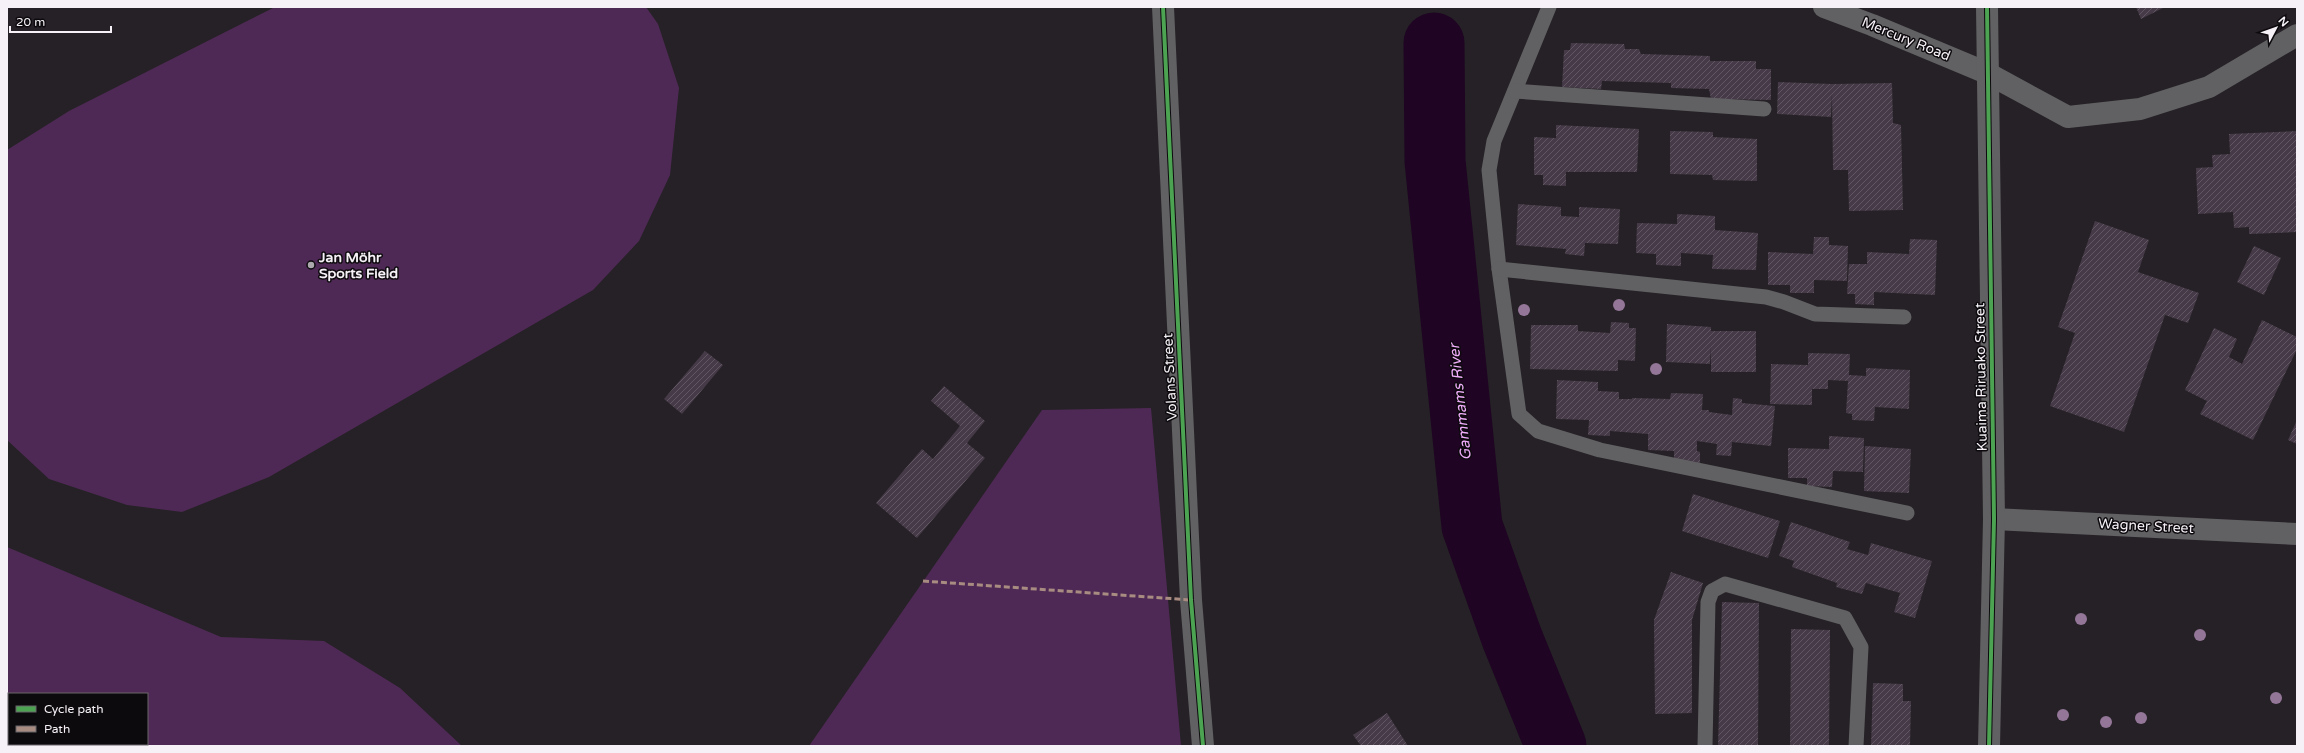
<svg xmlns="http://www.w3.org/2000/svg" width="2304" height="753" font-family="'Varela Round',sans-serif">
<style>
.grass{fill:#4f2955;fill-rule:evenodd}
.lines{fill:none;stroke-linecap:round;stroke-linejoin:round}
.river{stroke:#1f0423;stroke-width:61}
.building{fill:url(#building-hatch)}
.service{stroke:#616062;stroke-width:15}
.minor{stroke:#616062;stroke-width:22}
.tertiary{stroke:#616062;stroke-width:22}
.quiet{stroke:#a88b81;stroke-width:3;stroke-dasharray:6 3;stroke-linecap:butt}
.cycleway-casing{stroke:#0d0a0e;stroke-width:6}
.cycleway{stroke:#4ca352;stroke-width:4}
.tree{fill:#947698}
.poi-dot{fill:#aca8ad;stroke:#0d0a0e;stroke-width:1.5}
.labels{text-anchor:middle;dominant-baseline:central;stroke-width:3;stroke-linejoin:round;paint-order:stroke}
.street-label{font-size:14px;fill:#f5f1f6;stroke:#0d0a0e}
.poi-label{font-size:14px;font-weight:bold;fill:#f5f1f6;stroke:#0d0a0e;text-anchor:start}
.water-label{font-size:15px;font-style:italic;fill:#efacf9;stroke:#0d0a0e}
</style>
<defs>
<pattern id="building-hatch" width="6" height="6" patternUnits="userSpaceOnUse"><rect width="6" height="6" fill="#463a48"/><path d="M-1 1l2-2M0 6l6-6M5 7l2-2" fill="none" stroke="#615763"/></pattern>
</defs>
<rect width="100%" height="100%" fill="#252126"/>
<g class="grass">
<polygon points="275,7 646,7 658,24 679,88 670,175 639,241 593,290 269,477 182,512 127,505 49,479 7,440 7,150 69,111"/>
<polygon points="1151,408 1181,746 809,746 1042,410"/>
<path d="M7,547L221,637L324,641L400,688L462,746H7ZM9,694H147V744H9Z"/>
</g>
<g class="lines">
<polyline class="river" points="1434,43 1435,161 1472,526 1512,638 1556,746"/>
</g>
<g class="building">
<polygon points="2136,7 2165,7 2141,19"/>
<polygon points="1571,43 1624,44 1625,49 1639,49 1641,54 1710,56 1710,61 1756,61 1756,69 1771,69 1771,100 1711,99 1709,89 1671,88 1671,83 1602,81 1601,89 1562,87 1564,50 1570,50"/>
<polygon points="1778,82 1832,84 1892,83 1893,123 1901,125 1903,210 1849,211 1848,170 1833,170 1832,93 1831,117 1777,114"/>
<polygon points="1556,125 1639,129 1637,172 1566,172 1566,186 1543,185 1543,175 1534,175 1534,137 1556,138"/>
<polygon points="1670,131 1713,132 1713,137 1757,139 1757,181 1713,180 1712,175 1670,174"/>
<polygon points="2297,131 2297,232 2249,234 2249,227 2234,228 2233,212 2198,214 2196,168 2213,167 2212,155 2230,154 2229,134"/>
<polygon points="1518,204 1561,207 1561,216 1579,217 1579,207 1620,209 1618,244 1585,243 1584,256 1565,254 1566,249 1516,245"/>
<polygon points="1677,214 1715,216 1715,230 1758,233 1756,270 1712,269 1713,255 1681,253 1681,266 1656,265 1656,254 1636,253 1637,223 1677,224"/>
<polygon points="2095,221 2149,240 2138,272 2199,293 2188,323 2165,315 2124,432 2050,406 2075,333 2058,327"/>
<polygon points="1814,237 1829,237 1829,245 1848,246 1847,281 1814,280 1814,293 1790,293 1790,285 1768,285 1768,252 1813,254"/>
<polygon points="1910,239 1937,240 1935,295 1874,292 1874,305 1855,304 1855,294 1847,294 1849,264 1867,264 1867,252 1909,254"/>
<polygon points="2254,246 2281,258 2264,295 2237,282"/>
<polygon points="2262,320 2297,337 2297,349 2253,440 2200,414 2207,401 2185,390 2214,328 2237,339 2229,357 2242,364"/>
<polygon points="1611,322 1629,323 1629,328 1636,328 1635,361 1618,360 1618,371 1530,369 1531,325 1578,325 1578,331 1610,333"/>
<polygon points="1667,324 1711,327 1711,331 1756,331 1756,372 1711,372 1711,346 1710,364 1666,362"/>
<polygon points="705,351 723,365 682,414 664,399"/>
<polygon points="1808,353 1850,354 1849,375 1866,376 1866,368 1910,370 1909,409 1875,407 1874,421 1852,420 1852,414 1846,413 1848,381 1828,380 1828,389 1812,389 1812,405 1770,404 1771,364 1808,365"/>
<polygon points="1557,380 1598,382 1598,391 1619,392 1619,399 1632,399 1632,406 1632,398 1670,399 1671,393 1703,394 1702,410 1709,410 1709,412 1732,415 1733,398 1742,399 1742,403 1775,406 1771,446 1732,442 1731,456 1716,455 1717,444 1697,441 1697,451 1700,452 1700,463 1674,462 1674,451 1648,450 1648,434 1610,431 1610,436 1588,435 1589,420 1556,419"/>
<polygon points="944,386 985,421 967,443 985,458 917,538 876,503 922,449 933,459 960,426 931,401"/>
<polygon points="2297,420 2297,444 2288,440"/>
<polygon points="1829,436 1864,438 1863,472 1833,471 1832,487 1807,486 1807,478 1788,478 1788,448 1829,449"/>
<polygon points="1865,446 1911,449 1909,493 1864,491"/>
<polygon points="1693,494 1780,521 1768,558 1682,531"/>
<polygon points="1791,522 1850,542 1847,549 1868,555 1871,543 1932,561 1915,618 1894,612 1900,593 1866,583 1862,594 1836,587 1837,583 1792,567 1794,561 1779,556"/>
<polygon points="1671,572 1703,583 1692,620 1692,713 1655,714 1654,620"/>
<polygon points="1722,602 1759,603 1758,746 1718,746"/>
<polygon points="1791,629 1830,630 1829,746 1790,746"/>
<polygon points="1873,683 1903,684 1903,701 1911,701 1910,746 1871,746"/>
<polygon points="1387,713 1408,746 1361,746 1353,735"/>
</g>
<g class="lines">
<g class="service">
<polyline points="1549,7 1494,141 1489,170 1499,269 1519,414 1538,431 1600,450 1907,513"/>
<polyline points="1515,91 1764,109"/>
<polyline points="1499,269 1766,297 1784,302 1815,314 1904,317"/>
<polyline points="1705,746 1708,602 1712,591 1725,584 1845,618 1861,647 1856,746"/>
</g>
<g class="minor">
<polyline points="1163,7 1191,600 1203,746"/>
<polyline points="1824,7 1872,25 1987,73 2068,117 2140,109 2209,87 2297,35"/>
<polyline points="1994,519 2297,534"/>
</g>
<polyline class="tertiary" points="1987,7 1994,519 1989,746"/>
<polyline class="quiet" points="923,581 1191,600"/>
<g class="cycleway-casing">
<g id="cycleway">
<polyline points="1163,7 1191,600 1203,746"/>
<polyline points="1987,7 1994,519 1989,746"/>
</g>
</g>
<use href="#cycleway" class="cycleway"/>
</g>
<g class="tree">
<circle cx="1619" cy="305" r="6"/>
<circle cx="1524" cy="310" r="6"/>
<circle cx="1656" cy="369" r="6"/>
<circle cx="2081" cy="619" r="6"/>
<circle cx="2200" cy="635" r="6"/>
<circle cx="2276" cy="698" r="6"/>
<circle cx="2063" cy="715" r="6"/>
<circle cx="2141" cy="718" r="6"/>
<circle cx="2106" cy="722" r="6"/>
</g>
<circle class="poi-dot" cx="311" cy="265" r="4"/>
<g class="labels">
<g class="street-label">
<text transform="translate(1906 39) rotate(22)">Mercury Road</text>
<text transform="translate(1170 377) rotate(-93)">Volans Street</text>
<text transform="translate(1981 377) rotate(-91)">Kuaima Riruako Street</text>
<text transform="translate(2146 526) rotate(3)">Wagner Street</text>
</g>
<g class="poi-label">
<text x="319" y="257">Jan Möhr<tspan x="319" dy="16">Sports Field</tspan></text>
</g>
<g class="water-label">
<text transform="translate(1460 402) rotate(-96)">Gammams River</text>
</g>
</g>
<rect width="2304" height="753" fill="none" stroke="#f5f1f6" stroke-width="16"/>
<rect x="8" y="693" width="140" height="52" fill="#0d0a0e" stroke="#6a666b"/>
<rect x="16" y="706" width="20" height="6" fill="#4ca352" stroke="#6a666b"/>
<text x="44" y="713" font-size="12" fill="#f5f1f6">Cycle path</text>
<rect x="16" y="726" width="20" height="6" fill="#a88b81" stroke="#6a666b"/>
<text x="44" y="733" font-size="12" fill="#f5f1f6">Path</text>
<g transform="translate(2276 28) rotate(49)" stroke="#0d0a0e" stroke-width="3" paint-order="stroke">
<path d="M0-3L7 15L0 10L-7 15Z" fill="#f5f1f6"/>
<text y="-6" font-size="11" font-weight="bold" text-anchor="middle" fill="#f5f1f6">N</text>
</g>
<path d="M10 26v6h101v-6" fill="none" stroke="#f5f1f6" stroke-width="2"/>
<text x="16" y="26" font-size="12" fill="#f5f1f6" stroke="#0d0a0e" stroke-width="3" paint-order="stroke">20 m</text>
</svg>
